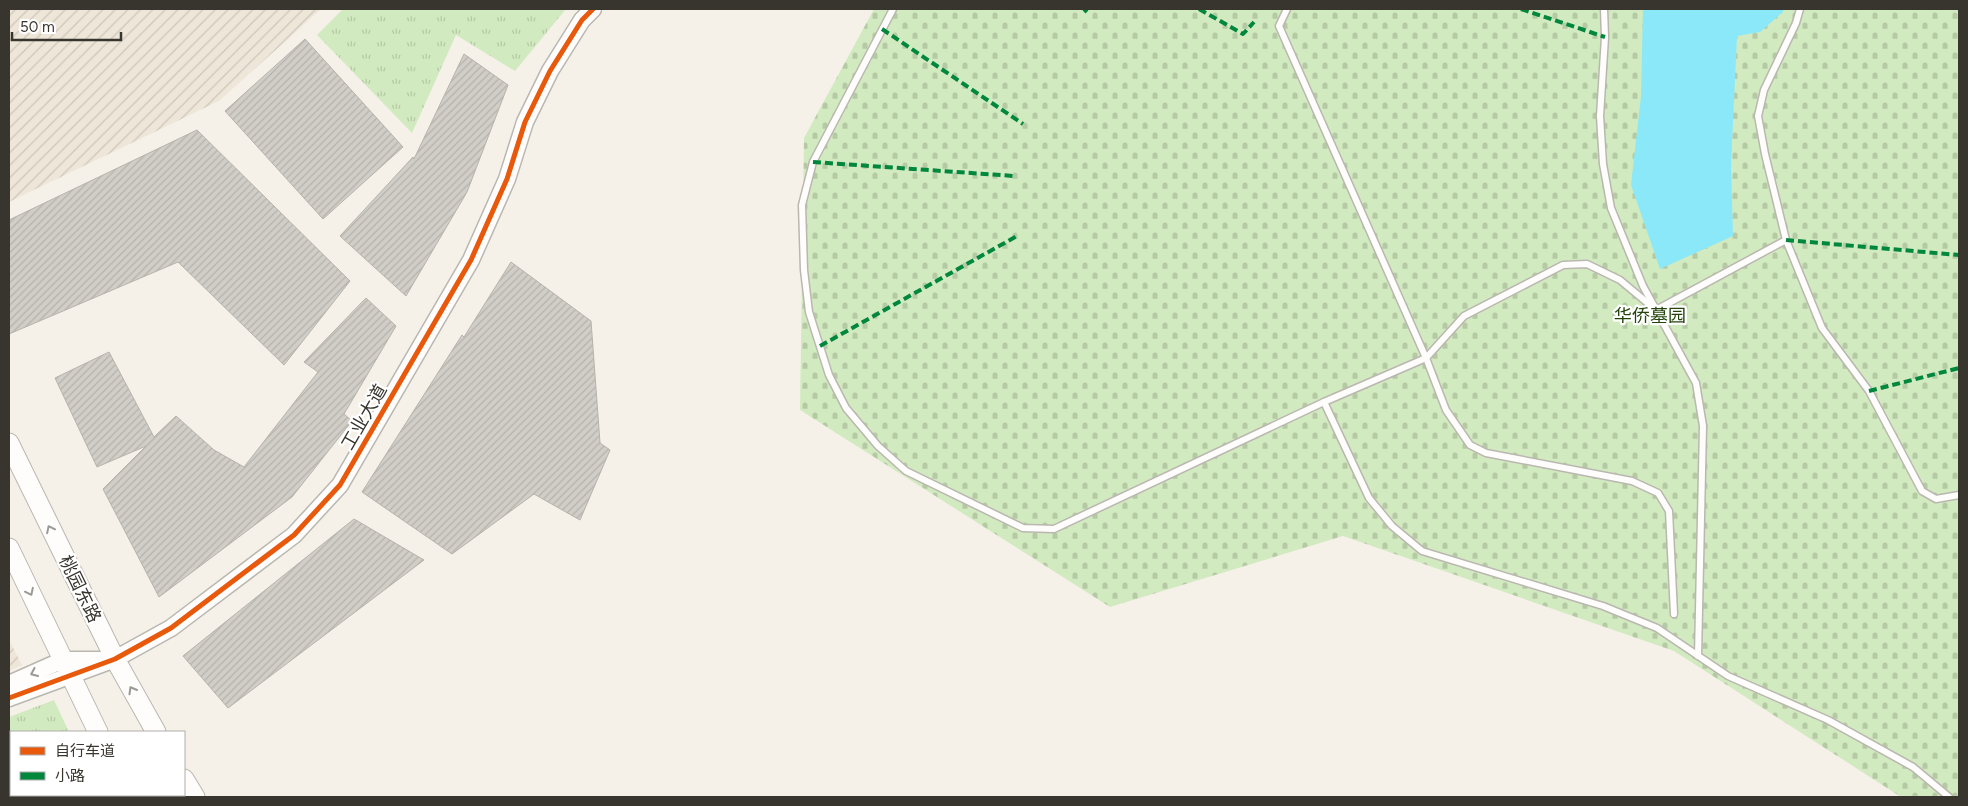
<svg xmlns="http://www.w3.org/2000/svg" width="1968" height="806" font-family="Figtree,'Noto Sans SC',sans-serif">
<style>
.industrial{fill:url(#industrial-furrows)}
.grass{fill:url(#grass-tufts)}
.cemetery{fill:url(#cemetery-stones)}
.water{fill:#8be8f8}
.building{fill:url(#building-hatch);stroke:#b6b2ac}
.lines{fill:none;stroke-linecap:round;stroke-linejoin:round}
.service-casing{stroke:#bab7b0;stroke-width:9}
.tertiary-casing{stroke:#bab7b0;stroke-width:19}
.secondary-casing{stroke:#bab7b0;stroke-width:21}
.service{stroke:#fefdfc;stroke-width:6}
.tertiary{stroke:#fefdfc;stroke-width:16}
.secondary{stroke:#fefdfc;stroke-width:19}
.quiet{stroke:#00873e;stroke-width:4;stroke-dasharray:8 4;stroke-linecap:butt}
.cycleway-casing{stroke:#fff;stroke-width:8}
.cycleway{stroke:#e8590c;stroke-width:5}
.oneway{stroke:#9b9996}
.labels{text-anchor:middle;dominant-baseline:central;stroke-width:4.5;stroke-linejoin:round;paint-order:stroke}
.park-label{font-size:18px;fill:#24440b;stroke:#fff}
.street-label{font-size:18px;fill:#38352f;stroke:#fff}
</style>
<defs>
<pattern id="industrial-furrows" width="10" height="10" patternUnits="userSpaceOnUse" patternTransform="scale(1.25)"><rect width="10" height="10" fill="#eee6d8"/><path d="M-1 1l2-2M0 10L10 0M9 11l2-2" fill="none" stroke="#cdc6ba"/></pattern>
<pattern id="grass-tufts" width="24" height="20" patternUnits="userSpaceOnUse" patternTransform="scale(1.25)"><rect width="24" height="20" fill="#d2eabf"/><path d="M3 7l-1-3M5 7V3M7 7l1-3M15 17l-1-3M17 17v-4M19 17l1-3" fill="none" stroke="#b5c9a4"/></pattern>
<pattern id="cemetery-stones" width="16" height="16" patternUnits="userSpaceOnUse" patternTransform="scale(1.25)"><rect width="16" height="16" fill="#d2eabf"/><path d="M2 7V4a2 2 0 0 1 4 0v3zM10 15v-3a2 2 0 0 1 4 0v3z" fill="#b5c9a4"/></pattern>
<pattern id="building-hatch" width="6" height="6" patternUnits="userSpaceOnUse" patternTransform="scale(1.25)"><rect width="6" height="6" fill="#d1cec7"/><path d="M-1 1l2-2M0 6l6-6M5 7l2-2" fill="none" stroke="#b4b2ab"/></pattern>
</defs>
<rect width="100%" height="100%" fill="#f5f1e9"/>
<g class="industrial">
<polygon points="9,9 321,9 219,101 9,202"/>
<polygon points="9,640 22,665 9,671"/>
</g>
<g class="grass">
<polygon points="343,9 566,9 515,71 456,35 412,133 317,35"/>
<polygon points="54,700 69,732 11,732 11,795 99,795 100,797 9,797 9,717"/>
</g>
<polygon class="cemetery" points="874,9 1959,9 1959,797 1901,797 1674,651 1343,536 1110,607 800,410 804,138"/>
<polygon class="water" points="1643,9 1783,9 1783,12 1760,32 1737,36 1731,165 1733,236 1660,269 1631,185 1641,96"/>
<g class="building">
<polygon points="305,39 403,147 323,219 225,111"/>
<polygon points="464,54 508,85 467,192 406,296 340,236 413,157 414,159"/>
<polygon points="197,130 350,281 284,365 178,262 9,334 9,220"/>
<polygon points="511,262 591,321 600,443 610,450 580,520 534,494 452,554 362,492 462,335 464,337"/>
<polygon points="366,298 396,326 344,414 352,421 292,497 159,597 103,489 146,446 97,467 55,378 109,352 154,437 176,416 214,450 244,467 318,372 304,362"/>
<polygon points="354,519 424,560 228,708 183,656"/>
</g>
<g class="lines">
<g class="service-casing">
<g id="service">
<polyline points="893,9 813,162 802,205 804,270 809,312 829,375 846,408 878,446 906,471 1023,528 1054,529 1324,402 1426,358 1464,316 1563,265 1587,264 1620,280 1656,310 1786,240"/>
<polyline points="1287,9 1279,26 1426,358 1446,410 1470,445 1486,453 1632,481 1658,493 1669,511 1674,614"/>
<polyline points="1604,9 1605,37 1600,116 1603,164 1611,208 1643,286 1696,383 1703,426 1698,656"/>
<polyline points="1800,9 1796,23 1764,90 1758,116 1765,154 1786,240 1822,328 1869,391 1922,491 1936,499 1959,495"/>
<polyline points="1324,402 1369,498 1392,526 1422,551 1603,606 1657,628 1728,676 1828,720 1913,767 1949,797"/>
</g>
</g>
<g class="tertiary-casing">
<g id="tertiary">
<polyline points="9,684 63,660 103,660"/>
<polyline points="9,698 115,659 171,628 294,535 340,485 471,260 507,179 525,122 550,71 582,20 593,9"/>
</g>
</g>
<g class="secondary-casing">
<g id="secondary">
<polyline points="9,443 115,659 156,732"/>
<polyline points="9,548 98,732"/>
<polyline points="184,779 195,797"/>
<polyline points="130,795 132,797"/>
</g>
</g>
<use href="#service" class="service"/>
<use href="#tertiary" class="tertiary"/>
<use href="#secondary" class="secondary"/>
<g class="quiet">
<polyline points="1084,9 1087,12"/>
<polyline points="1199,9 1243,34 1254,22"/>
<polyline points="1521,9 1605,37"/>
<polyline points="882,29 1023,124"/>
<polyline points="813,162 1014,176"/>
<polyline points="1786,240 1959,255"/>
<polyline points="820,346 1017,236"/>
<polyline points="1869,391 1959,368"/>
</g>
<g class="cycleway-casing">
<polyline id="cycleway" points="9,698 115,659 171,628 294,535 340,485 471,260 507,179 525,122 550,71 582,20 593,9"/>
</g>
<use href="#cycleway" class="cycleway"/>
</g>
<defs><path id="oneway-chevron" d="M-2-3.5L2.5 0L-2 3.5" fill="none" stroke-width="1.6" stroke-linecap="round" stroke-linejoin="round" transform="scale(1.25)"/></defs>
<g class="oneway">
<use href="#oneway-chevron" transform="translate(50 529) rotate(-116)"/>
<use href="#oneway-chevron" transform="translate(30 592) rotate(64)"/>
<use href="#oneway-chevron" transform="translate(34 673) rotate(156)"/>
<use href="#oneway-chevron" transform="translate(132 690) rotate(-120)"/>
</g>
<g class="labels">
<g class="park-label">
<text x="1650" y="316">华侨墓园</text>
</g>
<g class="street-label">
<text transform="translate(364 417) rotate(-60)">工业大道</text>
<text transform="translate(80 589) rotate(64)">桃园东路</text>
</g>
</g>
<rect width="1968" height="806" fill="none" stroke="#38352f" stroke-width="20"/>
<rect x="10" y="731" width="175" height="65" fill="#ffffff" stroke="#afaeac"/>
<rect x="20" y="747" width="25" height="8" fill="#e8590c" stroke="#afaeac"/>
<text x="55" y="756" font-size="15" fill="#38352f">自行车道</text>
<rect x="20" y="772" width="25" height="8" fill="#00873e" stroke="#afaeac"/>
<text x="55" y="781" font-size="15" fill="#38352f">小路</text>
<path d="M12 32v8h109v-8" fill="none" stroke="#38352f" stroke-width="2.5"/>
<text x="20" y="32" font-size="15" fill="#38352f" stroke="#ffffff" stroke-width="4" paint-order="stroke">50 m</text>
</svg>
